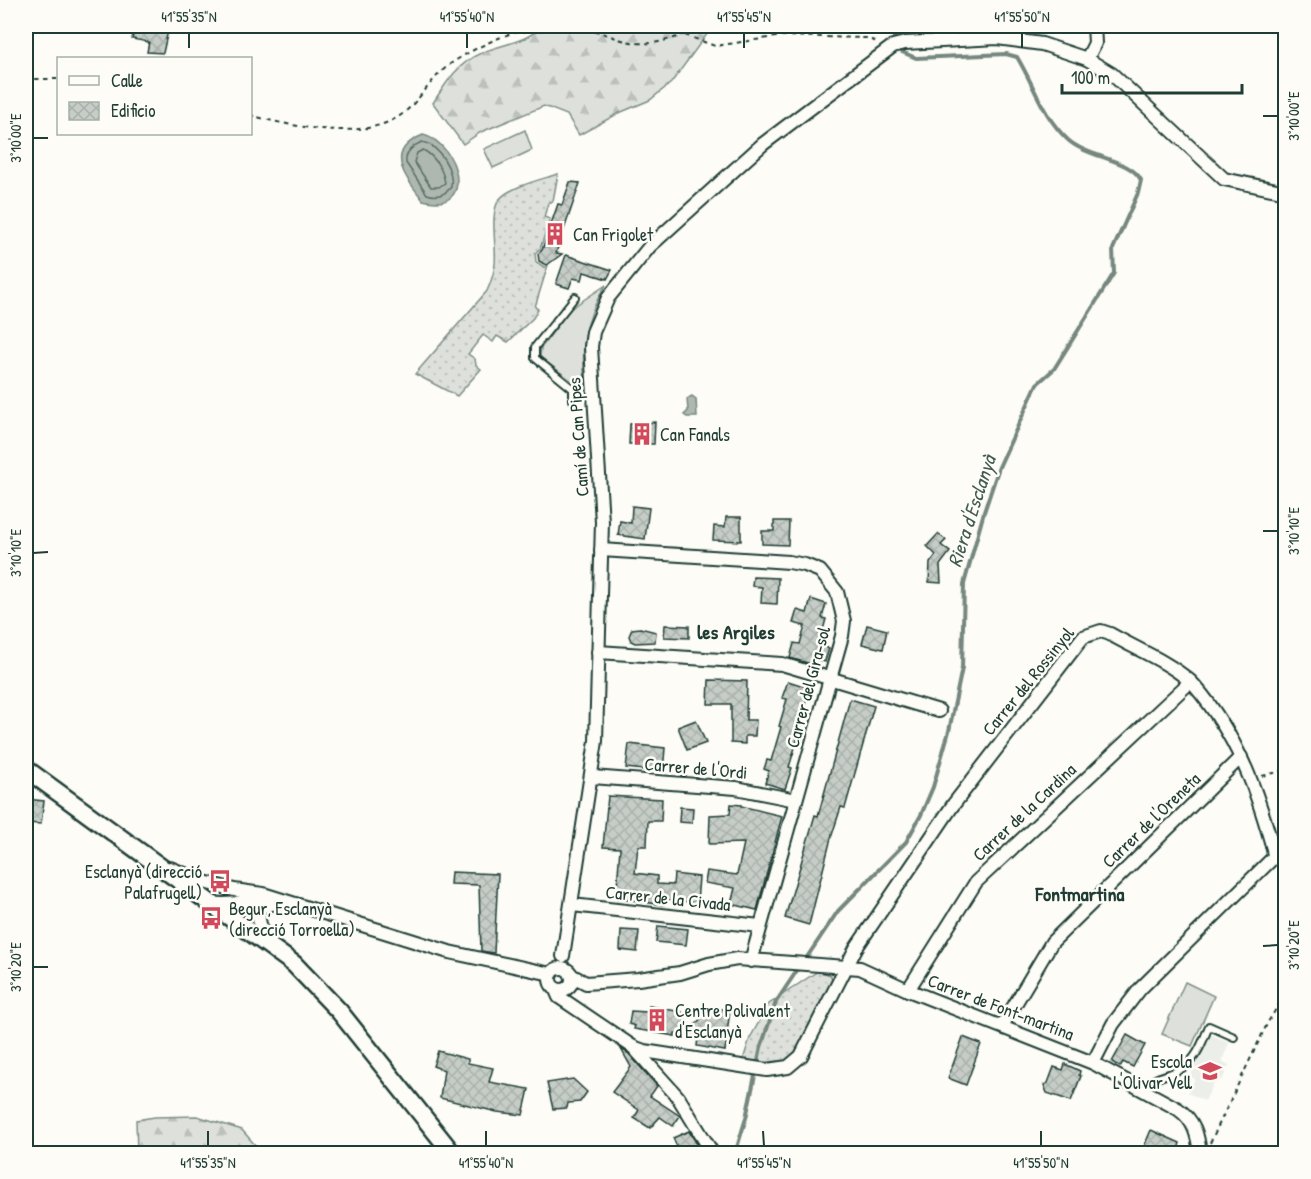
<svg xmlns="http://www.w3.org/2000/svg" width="1311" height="1179" font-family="'Patrick Hand',sans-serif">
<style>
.built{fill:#eceee9}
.grass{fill:url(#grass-dots);stroke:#7e8e88;stroke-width:1.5}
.forest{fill:url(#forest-firs);stroke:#7e8e88;stroke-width:1.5}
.garden{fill:#dde0db;stroke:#7e8e88;stroke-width:1.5}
.water{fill:#aeb8b1;stroke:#75877f;stroke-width:1.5}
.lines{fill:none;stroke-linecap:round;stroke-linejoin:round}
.shore{stroke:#586e66;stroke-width:1.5}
.stream{stroke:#75877f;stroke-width:4}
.building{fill:url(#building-cross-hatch);stroke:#1f3d34;stroke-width:1.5}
.lane-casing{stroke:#1f3d34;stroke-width:10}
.street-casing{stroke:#1f3d34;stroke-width:16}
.secondary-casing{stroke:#1f3d34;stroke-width:21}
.path{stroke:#1f3d34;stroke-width:2;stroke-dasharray:4.5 4.5;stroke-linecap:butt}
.lane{stroke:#fdfcf7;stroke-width:6}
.street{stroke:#fdfcf7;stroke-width:12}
.secondary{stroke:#fdfcf7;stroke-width:16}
.ticks{fill:none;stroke:#1f3d34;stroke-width:2}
.labels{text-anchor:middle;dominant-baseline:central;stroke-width:5;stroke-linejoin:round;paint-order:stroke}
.poi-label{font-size:18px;fill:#1f3d34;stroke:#fdfcf7;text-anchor:start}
.street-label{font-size:18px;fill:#1f3d34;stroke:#fdfcf7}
.water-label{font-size:20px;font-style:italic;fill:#435c53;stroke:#fdfcf7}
.neighbourhood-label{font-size:20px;font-weight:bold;fill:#1f3d34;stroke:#fdfcf7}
.neatline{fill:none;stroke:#1f3d34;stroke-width:2}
.ticks-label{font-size:15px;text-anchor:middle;fill:#1f3d34}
</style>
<defs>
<pattern id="grass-dots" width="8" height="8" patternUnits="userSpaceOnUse" patternTransform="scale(1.5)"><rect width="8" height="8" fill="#dde0db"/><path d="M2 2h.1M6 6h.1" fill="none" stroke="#bdc1bd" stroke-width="1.8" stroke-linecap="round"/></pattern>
<pattern id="forest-firs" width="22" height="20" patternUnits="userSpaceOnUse" patternTransform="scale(1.5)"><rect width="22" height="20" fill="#dde0db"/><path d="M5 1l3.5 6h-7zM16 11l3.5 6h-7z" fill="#bdc1bd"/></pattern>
<pattern id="building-cross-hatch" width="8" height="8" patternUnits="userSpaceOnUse" patternTransform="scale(1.5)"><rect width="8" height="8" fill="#c6cdc7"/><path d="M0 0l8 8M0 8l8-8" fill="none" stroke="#aab1ac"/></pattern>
</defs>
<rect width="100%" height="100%" fill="#fdfcf7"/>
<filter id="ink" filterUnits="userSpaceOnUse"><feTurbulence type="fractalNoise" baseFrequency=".0167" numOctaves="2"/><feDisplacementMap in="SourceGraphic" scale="12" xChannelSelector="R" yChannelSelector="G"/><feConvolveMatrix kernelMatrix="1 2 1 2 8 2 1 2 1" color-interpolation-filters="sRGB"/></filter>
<g filter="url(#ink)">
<polygon class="built" points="1210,1034 1229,1043 1222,1061 1229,1065 1222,1080 1216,1078 1205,1101 1188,1093 1195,1079 1190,1076"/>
<g class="grass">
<path d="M558,174L553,201L548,203L544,217L550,219L540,249L535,253L536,262L544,267L548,265L535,307L538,309L533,318L508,342L497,336L493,342L483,335L468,354L475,359L476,365L481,369L457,396L415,374L487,291C491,282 494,274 495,264C497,247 489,214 499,200C508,187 543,179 558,174Z"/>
<path d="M818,971L831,975L832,982C821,1004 803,1055 780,1064C770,1068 753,1062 743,1060L750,1038L769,1004Z"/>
</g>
<g class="forest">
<path d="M541,26H717L710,30L671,83L650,100L619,113L579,135L567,115L544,106L481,132L463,144L433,103C446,83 458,63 481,53C501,44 527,43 541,26Z"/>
<polygon points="197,1116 242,1130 262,1153 137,1153 136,1120 155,1117"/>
</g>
<g class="garden">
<polygon points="525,130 532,150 493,168 484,149"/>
<path d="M606,285C580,325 581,355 587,400L578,397L577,385L540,357L541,348L570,309Z"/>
<polygon points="1185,982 1214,996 1192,1046 1162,1034"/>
</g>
<g class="water">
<path d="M423,135C459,143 477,215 423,200C405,177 383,151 423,135Z"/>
<polygon points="692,396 696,399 697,417 687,417 684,415 688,411 687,399"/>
</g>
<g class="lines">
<g class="shore">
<path d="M422,142C439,145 454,170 451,187C445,195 436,197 427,194L406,163C405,152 412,146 422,142Z"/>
<path d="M423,150C435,156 443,170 445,183L439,187H431L414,162L417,153Z"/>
</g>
<g class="stream">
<path d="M805,960L838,911L906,842L921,815L933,787L949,731L962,668L964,584L984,512L999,467L1037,384L1054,369L1114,273L1113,249L1138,193L1141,180C1130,159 1088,158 1068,140C1043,117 1034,85 1017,57L1006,54L916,58L902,52L894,37L895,26"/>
<polyline points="735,1154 746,1118 761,1047 776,1002 800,966"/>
</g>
</g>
<g class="building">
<polygon points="135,26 169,26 163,53 147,52 149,42 132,39"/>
<polygon points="570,182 580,183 556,253 562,254 547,265 544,264 539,261 538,254 542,250 558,204 562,205"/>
<polygon points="566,255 612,270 607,279 584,272 582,280 573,278 569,288 556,284"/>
<polygon points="655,422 654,444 629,444 630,424"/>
<polygon points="632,506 649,508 645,539 618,535 620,521 631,523"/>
<polygon points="726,517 741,517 741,541 713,540 714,526 725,527"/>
<polygon points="774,521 789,521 788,545 762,544 762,531 774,531"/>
<polygon points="938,534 946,540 941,545 950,552 940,565 941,583 929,582 930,563 936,555 927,546"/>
<polygon points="753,577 778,578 777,604 761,603 762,587 752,586"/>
<polygon points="811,599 826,604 822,618 826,619 819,645 829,648 825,662 820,660 818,666 790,658 794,643 800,644 805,626 793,623 797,610 807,613"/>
<polygon points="665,625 689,626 689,638 664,637"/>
<polygon points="867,625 887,630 883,649 862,644"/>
<polygon points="640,628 656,632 655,642 635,643 631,641 629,636 632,629"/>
<polygon points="709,680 747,681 746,720 756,720 755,736 745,736 745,744 731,743 731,704 708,704"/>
<polygon points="788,681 810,688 803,711 806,712 789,767 792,768 785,789 765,783 769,771 764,769 767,760 771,761 781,727 779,726 787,699 782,698"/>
<polygon points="850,699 874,706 845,808 841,807 831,838 809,925 785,918 815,815 818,816"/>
<polygon points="696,720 706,743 687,750 678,727"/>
<polygon points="629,744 665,748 663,772 626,768"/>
<polygon points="608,796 662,799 661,821 648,821 647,846 638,846 635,873 657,876 657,884 673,885 674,874 699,877 697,903 665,899 664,905 643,902 643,901 616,899 620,848 603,847"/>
<polygon points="26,799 44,801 41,824 26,823"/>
<polygon points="731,804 741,805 741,806 782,816 757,910 731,904 735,888 705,883 707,871 737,875 744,843 709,844 710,815 730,814"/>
<polygon points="680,807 693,808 692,823 679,822"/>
<polygon points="451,872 498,874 494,953 481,951 479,885 450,884"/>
<polygon points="658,926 688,929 686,945 656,942"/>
<polygon points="621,930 639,931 637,952 620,950"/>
<polygon points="649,1006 682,1012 681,1015 686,1016 683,1034 675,1033 675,1036 634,1029 635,1026 629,1024 631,1011 648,1012"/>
<polygon points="713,1009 730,1009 725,1051 697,1046 698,1037 686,1035 704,1015"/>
<polygon points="1127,1035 1145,1045 1133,1067 1123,1062 1120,1067 1112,1062"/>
<polygon points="963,1037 981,1044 966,1085 948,1078"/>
<polygon points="621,1049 628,1053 657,1086 650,1096 680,1116 673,1126 660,1117 650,1128 634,1118 639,1110 612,1092 631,1067"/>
<polygon points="438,1051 468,1059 468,1063 493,1068 489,1082 529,1089 523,1115 497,1112 440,1098 444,1070 433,1066"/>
<polygon points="1065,1064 1080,1071 1079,1075 1081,1076 1071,1101 1047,1093 1044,1085 1048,1083 1054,1067 1063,1070"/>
<polygon points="573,1079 587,1092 580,1102 568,1103 567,1108 553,1109 547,1083"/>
<polygon points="1151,1130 1180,1143 1177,1154 1154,1154 1143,1149"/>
<polygon points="689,1131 703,1154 680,1154 673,1138"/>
</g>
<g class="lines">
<g class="lane-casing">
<g id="lane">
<polyline points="573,400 573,389 535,358 535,347 575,297"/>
<path d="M1143,1090C1153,1074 1170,1077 1184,1067C1198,1057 1203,1040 1209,1026L1234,1037"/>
</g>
</g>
<g class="street-casing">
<g id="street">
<polyline points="1087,59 1095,43 1094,26"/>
<polyline points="601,550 789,562 805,565 820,571 837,592 844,621 842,636 751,961"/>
<polyline points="598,652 782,664 939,711"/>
<polyline points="592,777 736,788 796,800"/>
<polyline points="170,868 204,882 234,890 263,894 449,952 551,974"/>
<path d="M212,903C232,907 249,899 269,901"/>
<polyline points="572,905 760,926"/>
<path d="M270,944C263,932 255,921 261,907L275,903"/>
<polyline points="563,956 596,741 602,522 591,347 593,332 608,298 650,246 763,144 893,46 905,43 997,38 1042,44 1087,59 1112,74 1224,179 1286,192"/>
<circle cx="561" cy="979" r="11"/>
<path d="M571,975L586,983L638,979L680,973L709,964L737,959L860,968L908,990L1093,1063L1178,1109C1194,1120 1198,1135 1200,1154"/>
<polyline points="555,988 559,997 633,1047 678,1097 713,1154"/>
<polyline points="908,990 976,882 1190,682"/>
<polyline points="1002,1026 1052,942 1241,757"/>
<path d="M633,1047L644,1051L767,1070L788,1067L801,1056L856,948L953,805L1083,637L1101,631L1110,634C1136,649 1167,661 1190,681C1200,691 1208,702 1216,714C1245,757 1259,799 1273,849L1274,857L1140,989L1113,1024L1093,1063"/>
</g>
</g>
<g class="secondary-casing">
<polyline id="secondary" points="26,769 294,964 339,1011 453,1154"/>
</g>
<g class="path">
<polyline points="685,35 715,46 782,36 866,38 877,42"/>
<polyline points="26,79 58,79"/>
<path d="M250,115C292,127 368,143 405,112C421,98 432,78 449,65C462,55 502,34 518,32C533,30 578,28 592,30C605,33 618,40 631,42C653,47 682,37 701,26"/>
<polyline points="1262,776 1282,771"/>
<polyline points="1210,1143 1268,1022 1286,993"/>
</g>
<use href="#lane" class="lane"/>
<use href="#street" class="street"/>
<use href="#secondary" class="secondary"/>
</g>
</g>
<path class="ticks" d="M189,33V48M467,33V48M744,33V48M1022,33V48M1263,116H1278M33,138H48M1263,531H1278M33,553L48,552M1263,946L1278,945M33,967H48M208,1131V1146M486,1131V1146M763,1131L764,1146M1041,1131V1146"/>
<defs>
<g id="building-bare" transform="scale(1.8)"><path d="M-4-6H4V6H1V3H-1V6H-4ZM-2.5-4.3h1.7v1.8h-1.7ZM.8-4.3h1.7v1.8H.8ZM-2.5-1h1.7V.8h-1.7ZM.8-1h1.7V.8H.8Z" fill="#d1495b" stroke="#fdfcf7" stroke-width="2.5" paint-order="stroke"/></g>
<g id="bus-bare" transform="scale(1.8)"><path d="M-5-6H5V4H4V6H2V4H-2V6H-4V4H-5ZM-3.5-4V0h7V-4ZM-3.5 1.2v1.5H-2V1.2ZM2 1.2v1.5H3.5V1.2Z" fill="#d1495b" stroke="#fdfcf7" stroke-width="2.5" paint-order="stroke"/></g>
<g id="school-bare" transform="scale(1.8)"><path d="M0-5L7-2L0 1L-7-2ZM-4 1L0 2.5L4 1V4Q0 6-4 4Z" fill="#d1495b" stroke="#fdfcf7" stroke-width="2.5" paint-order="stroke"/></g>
</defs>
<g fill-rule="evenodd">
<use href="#building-bare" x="555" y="234"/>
<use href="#building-bare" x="642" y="434"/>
<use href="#bus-bare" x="220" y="881"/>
<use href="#bus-bare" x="211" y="918"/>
<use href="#building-bare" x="657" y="1020"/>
<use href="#school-bare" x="1210" y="1071"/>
</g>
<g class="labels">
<g class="poi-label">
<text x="573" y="234">Can Frigolet</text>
<text x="660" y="434">Can Fanals</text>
<text x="202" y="871" text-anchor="end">Esclanyà (direcció<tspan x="202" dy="21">Palafrugell)</tspan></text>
<text x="229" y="908">Begur, Esclanyà<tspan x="229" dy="21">(direcció Torroella)</tspan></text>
<text x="675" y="1010">Centre Polivalent<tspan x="675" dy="21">d'Esclanyà</tspan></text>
<text x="1192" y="1061" text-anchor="end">Escola<tspan x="1192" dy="21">L'Olivar Vell</tspan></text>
</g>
<g class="street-label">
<text transform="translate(578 437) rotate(-94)">Camí de Can Pipes</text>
<text transform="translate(1028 681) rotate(-51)">Carrer del Rossinyol</text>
<text transform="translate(808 687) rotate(-75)">Carrer del Gira-sol</text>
<text transform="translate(696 768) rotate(5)">Carrer de l'Ordi</text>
<text transform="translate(1024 812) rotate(-43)">Carrer de la Cardina</text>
<text transform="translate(1151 820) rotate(-44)">Carrer de l'Oreneta</text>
<text transform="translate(668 898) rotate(6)">Carrer de la Civada</text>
<text transform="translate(1001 1007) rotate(21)">Carrer de Font-martina</text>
</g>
<g class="water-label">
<text transform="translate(971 511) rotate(-72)">Riera d'Esclanyà</text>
</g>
<g class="neighbourhood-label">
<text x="736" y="631">les Argiles</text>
<text x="1080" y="893">Fontmartina</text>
</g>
</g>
<rect width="1311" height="1179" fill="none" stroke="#fdfcf7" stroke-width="66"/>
<rect x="57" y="57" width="195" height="78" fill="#fdfcf7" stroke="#a4b0a9" stroke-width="1.5"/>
<rect x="69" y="76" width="30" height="9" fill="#fdfcf7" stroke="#a4b0a9" stroke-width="1.5"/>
<text x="111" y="87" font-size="18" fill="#1f3d34">Calle</text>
<rect x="69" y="102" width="30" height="18" fill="url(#building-cross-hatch)" stroke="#a4b0a9" stroke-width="1.5"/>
<text x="111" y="117" font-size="18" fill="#1f3d34">Edificio</text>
<path d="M1062 84v9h180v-9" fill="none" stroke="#1f3d34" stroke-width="3"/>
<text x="1071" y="84" font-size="18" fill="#1f3d34" stroke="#fdfcf7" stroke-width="4.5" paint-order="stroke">100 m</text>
<rect x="33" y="33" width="1245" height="1113" class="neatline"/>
<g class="ticks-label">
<text x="189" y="22">41°55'35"N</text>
<text x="467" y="22">41°55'40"N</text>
<text x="744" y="22">41°55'45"N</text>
<text x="1022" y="22">41°55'50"N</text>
<text transform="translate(1294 116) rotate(-90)" y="5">3°10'00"E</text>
<text transform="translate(16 138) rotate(-90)" y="5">3°10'00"E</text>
<text transform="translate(1294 531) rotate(-90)" y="5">3°10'10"E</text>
<text transform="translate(16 553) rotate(-90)" y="5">3°10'10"E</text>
<text transform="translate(1294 945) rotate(-90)" y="5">3°10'20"E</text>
<text transform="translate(16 967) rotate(-90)" y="5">3°10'20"E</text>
<text x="208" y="1168">41°55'35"N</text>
<text x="486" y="1168">41°55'40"N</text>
<text x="764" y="1168">41°55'45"N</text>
<text x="1041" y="1168">41°55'50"N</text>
</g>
</svg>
